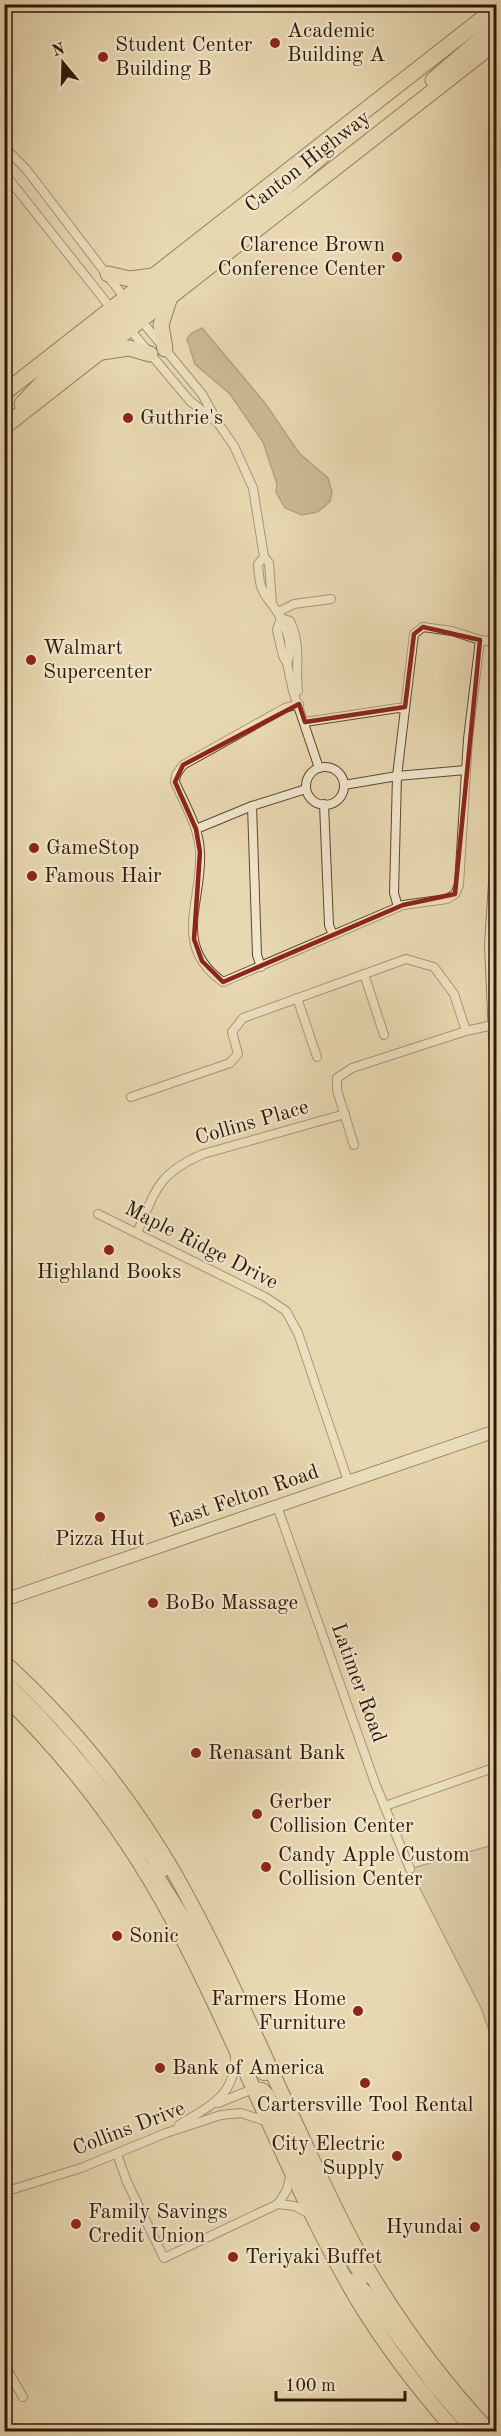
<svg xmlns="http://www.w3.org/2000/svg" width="501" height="2436" font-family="'Old Standard TT',serif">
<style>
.green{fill:#c8b794;stroke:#7b674c;stroke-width:1.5}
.water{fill:#a99677;stroke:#786349;stroke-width:1.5}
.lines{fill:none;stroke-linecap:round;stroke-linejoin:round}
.street-casing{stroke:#5c4730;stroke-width:10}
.secondary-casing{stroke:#2e1705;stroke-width:14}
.primary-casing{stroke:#2e1705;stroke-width:16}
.highway-casing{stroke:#2e1705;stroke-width:17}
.street{stroke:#f0e6cc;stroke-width:8}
.secondary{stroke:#f0e6cc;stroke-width:12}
.primary{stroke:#e8d8b1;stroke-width:14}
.highway{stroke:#e8d8b1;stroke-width:15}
.marked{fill:none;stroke:#8f2418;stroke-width:4.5;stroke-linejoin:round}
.poi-dot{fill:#8f2418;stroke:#f0e6cc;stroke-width:2}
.labels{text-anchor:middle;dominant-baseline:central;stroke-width:4.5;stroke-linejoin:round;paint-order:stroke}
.poi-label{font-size:21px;fill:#2e1705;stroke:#f0e6cc;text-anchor:start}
.street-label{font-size:21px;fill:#2e1705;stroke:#f0e6cc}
</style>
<rect width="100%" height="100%" fill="#e8d8b1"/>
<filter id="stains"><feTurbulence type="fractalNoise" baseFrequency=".00333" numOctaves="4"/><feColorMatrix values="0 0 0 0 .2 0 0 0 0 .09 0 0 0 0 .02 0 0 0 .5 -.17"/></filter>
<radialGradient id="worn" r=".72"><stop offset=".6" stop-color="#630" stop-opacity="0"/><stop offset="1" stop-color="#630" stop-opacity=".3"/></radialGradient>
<polygon class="green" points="496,1844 496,2050 481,2008 410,1869"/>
<polygon class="water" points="202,328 265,403 299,453 328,478 332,492 330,501 324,507 317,512 302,515 285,508 276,492 277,484 263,442 230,394 195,364 187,339 192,333"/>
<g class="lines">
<g class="street-casing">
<g id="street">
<polyline points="4,147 26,169 127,301"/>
<polyline points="4,173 114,312"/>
<path d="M140,319L202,394L218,423L234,446L253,488L264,557L269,563L272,604C260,591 259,581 258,564L264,557"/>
<polyline points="127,326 190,401 218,423"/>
<polyline points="272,604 281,618 277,630 283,656 287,663 293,691 319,768"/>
<polyline points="278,612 294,604 331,599"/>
<path d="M281,618L290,621C302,647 295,665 298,691"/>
<path d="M281,624C290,631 292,653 287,663"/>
<path d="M299,704L285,708L183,765L176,775L175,782C185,805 199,827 200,852C203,901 171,945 223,982L403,905L447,899L455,894L459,885L468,739L480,640L496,642"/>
<polyline points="305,722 398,708 405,709"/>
<circle cx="325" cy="786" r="19"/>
<polyline points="344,785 397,776 466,770"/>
<polyline points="324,804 329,925 333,935"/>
<polyline points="196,829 252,806"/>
<polyline points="398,907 394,893 397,776 414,634 423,627 452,631 480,640"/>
<polyline points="261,967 257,955 252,806 306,789"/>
<polyline points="364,974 384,1035"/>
<polyline points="297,998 317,1057"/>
<polyline points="131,1097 230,1063 238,1054 232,1032 243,1018 406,959 434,967 454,994 466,1031"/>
<polyline points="354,1145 337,1090 337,1078 352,1068 466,1031 493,1025"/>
<polyline points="98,1214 265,1297 286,1311 298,1333 348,1481"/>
<path d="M137,1233C156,1190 157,1174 203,1154L345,1114"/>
<polyline points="277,1506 375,1783 410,1869"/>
<polyline points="385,1806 496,1767"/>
<polyline points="218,2103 253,2089"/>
<path d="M179,2125C211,2105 236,2096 235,2054"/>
<polyline points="117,2154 127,2182 164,2258 278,2204 287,2190 291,2172"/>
<polyline points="4,2192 81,2168 166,2133 221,2115 241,2113 268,2122"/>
<polyline points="278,2204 295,2206 311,2215"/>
<polyline points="4,2364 23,2397"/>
</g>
</g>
<g class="secondary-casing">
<g id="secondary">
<polyline points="496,867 491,945 496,1057"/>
<polyline points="4,1600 496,1431"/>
</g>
</g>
<g class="primary-casing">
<g id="primary">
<path d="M4,1662C69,1721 127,1793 172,1869C223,1958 263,2054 306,2146C325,2187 343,2227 366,2266C401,2325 442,2381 490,2432"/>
<path d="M4,1681C64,1738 114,1803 162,1870"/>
<path d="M4,1696C71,1761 127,1835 171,1917C239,2042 286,2178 358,2301C386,2347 420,2391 456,2432"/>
<polyline points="152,1869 197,1940 259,2069 264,2073 271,2072"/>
<polyline points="253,2089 262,2090 267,2095 319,2205 363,2277"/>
<polyline points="353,2281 366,2293 434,2384 475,2432"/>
</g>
</g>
<g class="highway-casing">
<g id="highway">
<polyline points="433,80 496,26"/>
<polyline points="108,274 130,279 153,276"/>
<polyline points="165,349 161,325 170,297"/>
<polyline points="102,352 129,348 150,354"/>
<polyline points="4,393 496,8"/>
<polyline points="22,404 53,371 249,219 322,156"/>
<polyline points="4,427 496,42"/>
</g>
</g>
<use href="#street" class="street"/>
<use href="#secondary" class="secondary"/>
<use href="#primary" class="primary"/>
<use href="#highway" class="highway"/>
</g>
<path d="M0 0H501V2436H0ZM423,627L480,640L455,894L403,905L223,982L202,961L194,939L200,852L196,829L175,782L183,765L299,704L305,722L405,707L414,634Z" fill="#e8d8b1" fill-opacity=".55" fill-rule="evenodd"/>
<path class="marked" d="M423,627L480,640L455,894L403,905L223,982L202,961L194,939L200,852L196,829L175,782L183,765L299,704L305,722L405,707L414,634Z"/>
<g class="poi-dot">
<circle cx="275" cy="43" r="6"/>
<circle cx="103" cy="57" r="6"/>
<circle cx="397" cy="257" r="6"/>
<circle cx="128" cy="418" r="6"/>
<circle cx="31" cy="660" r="6"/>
<circle cx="34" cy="848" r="6"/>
<circle cx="32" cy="876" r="6"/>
<circle cx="109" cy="1250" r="6"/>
<circle cx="100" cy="1517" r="6"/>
<circle cx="153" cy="1603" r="6"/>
<circle cx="196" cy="1753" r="6"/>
<circle cx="257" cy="1814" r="6"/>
<circle cx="266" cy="1867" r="6"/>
<circle cx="117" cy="1936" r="6"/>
<circle cx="358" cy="2011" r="6"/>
<circle cx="160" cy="2068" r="6"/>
<circle cx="365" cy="2083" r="6"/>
<circle cx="397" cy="2156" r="6"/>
<circle cx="76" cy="2224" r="6"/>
<circle cx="475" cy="2227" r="6"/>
<circle cx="233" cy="2257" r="6"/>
</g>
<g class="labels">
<g class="poi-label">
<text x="287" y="31">Academic<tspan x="287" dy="24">Building A</tspan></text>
<text x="115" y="45">Student Center<tspan x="115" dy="24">Building B</tspan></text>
<text x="385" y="245" text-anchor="end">Clarence Brown<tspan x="385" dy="24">Conference Center</tspan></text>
<text x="140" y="418">Guthrie's</text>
<text x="43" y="648">Walmart<tspan x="43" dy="24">Supercenter</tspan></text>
<text x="46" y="848">GameStop</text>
<text x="44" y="876">Famous Hair</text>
<text x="109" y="1272" text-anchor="middle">Highland Books</text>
<text x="100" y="1539" text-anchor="middle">Pizza Hut</text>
<text x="165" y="1603">BoBo Massage</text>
<text x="208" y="1753">Renasant Bank</text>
<text x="269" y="1802">Gerber<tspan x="269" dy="24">Collision Center</tspan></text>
<text x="278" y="1855">Candy Apple Custom<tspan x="278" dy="24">Collision Center</tspan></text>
<text x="129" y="1936">Sonic</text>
<text x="346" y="1999" text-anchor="end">Farmers Home<tspan x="346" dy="24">Furniture</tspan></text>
<text x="172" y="2068">Bank of America</text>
<text x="365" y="2105" text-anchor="middle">Cartersville Tool Rental</text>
<text x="385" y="2144" text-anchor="end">City Electric<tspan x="385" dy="24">Supply</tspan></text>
<text x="88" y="2212">Family Savings<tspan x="88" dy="24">Credit Union</tspan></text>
<text x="463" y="2227" text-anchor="end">Hyundai</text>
<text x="245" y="2257">Teriyaki Buffet</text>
</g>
<g class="street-label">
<text transform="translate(308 162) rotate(-38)">Canton Highway</text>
<text transform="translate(252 1123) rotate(-16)">Collins Place</text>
<text transform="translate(201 1246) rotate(27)">Maple Ridge Drive</text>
<text transform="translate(244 1497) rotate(-19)">East Felton Road</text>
<text transform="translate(358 1683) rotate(70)">Latimer Road</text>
<text transform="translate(129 2129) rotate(-21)">Collins Drive</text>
</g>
</g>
<rect width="501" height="2436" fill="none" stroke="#e8d8b1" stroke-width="24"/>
<rect x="6" y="6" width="489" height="2424" fill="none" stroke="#2e1705" stroke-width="3"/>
<rect x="12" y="12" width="477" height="2412" fill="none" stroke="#2e1705" stroke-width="1.5"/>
<g transform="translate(63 63) rotate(341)" stroke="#f0e6cc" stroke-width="4.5" paint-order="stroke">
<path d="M0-4.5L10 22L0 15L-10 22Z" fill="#2e1705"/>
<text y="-9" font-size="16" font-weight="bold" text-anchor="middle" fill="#2e1705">N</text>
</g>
<path d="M276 2391v9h129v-9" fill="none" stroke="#2e1705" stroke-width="3"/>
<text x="285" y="2391" font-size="18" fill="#2e1705" stroke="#f0e6cc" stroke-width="4.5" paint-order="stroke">100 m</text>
<rect width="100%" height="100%" filter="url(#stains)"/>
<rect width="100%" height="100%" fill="url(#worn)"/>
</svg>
